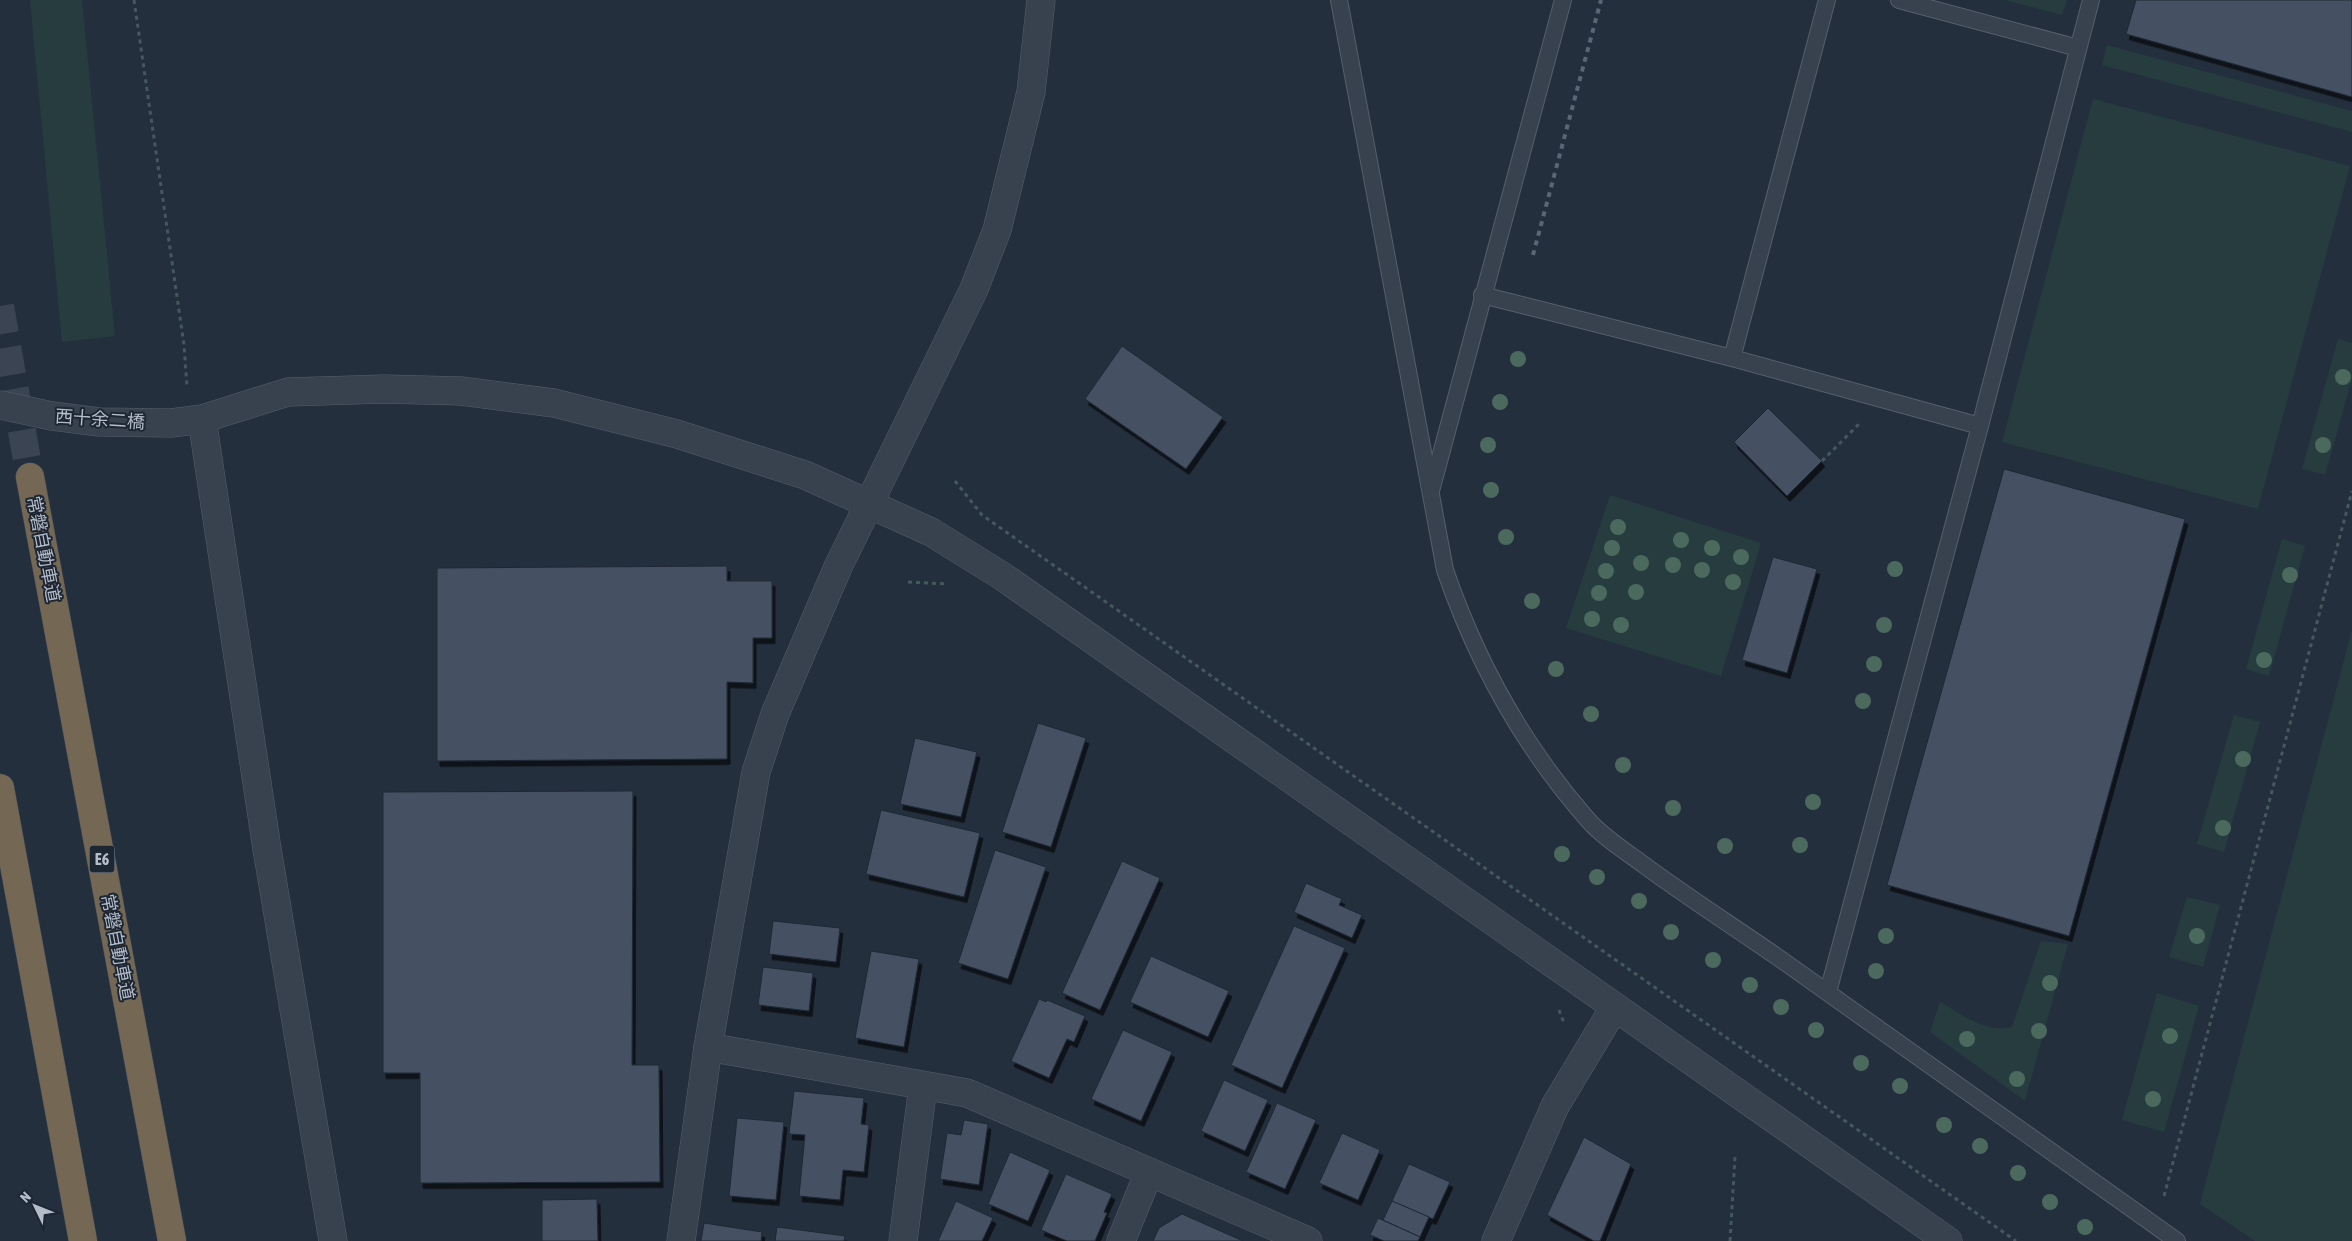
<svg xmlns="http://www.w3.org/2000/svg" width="2352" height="1241" font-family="'Asap Condensed','Noto Sans JP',sans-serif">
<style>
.green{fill:#263c3f}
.building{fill:#455162;stroke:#1f2835;filter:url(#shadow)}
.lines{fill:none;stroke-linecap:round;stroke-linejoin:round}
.motorway-tunnel{stroke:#3a4453;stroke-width:28;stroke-dasharray:28 14;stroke-linecap:butt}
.service-casing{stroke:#565f6c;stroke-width:18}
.minor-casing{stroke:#565f6c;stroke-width:29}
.tertiary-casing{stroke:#565f6c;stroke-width:29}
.motorway-casing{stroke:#434c59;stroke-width:29}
.path{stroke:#44595c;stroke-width:3;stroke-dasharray:4 4;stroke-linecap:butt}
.service{stroke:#38414e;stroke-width:16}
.minor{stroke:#38414e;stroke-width:28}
.tertiary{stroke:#38414e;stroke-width:28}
.motorway{stroke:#746855;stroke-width:28}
.rail{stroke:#5a6575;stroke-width:4;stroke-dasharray:5 5;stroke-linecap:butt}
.tree{fill:#4b6a5d}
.labels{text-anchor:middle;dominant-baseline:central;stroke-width:4;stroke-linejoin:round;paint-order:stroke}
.shield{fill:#1d2633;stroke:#878f9c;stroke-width:1}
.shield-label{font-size:16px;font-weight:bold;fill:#b4bcc9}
.street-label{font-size:18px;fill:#b4bcc9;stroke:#1d2633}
</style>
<defs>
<filter id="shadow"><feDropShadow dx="3" dy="5.5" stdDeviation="0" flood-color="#0009"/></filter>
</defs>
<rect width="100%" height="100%" fill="#242f3e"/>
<g class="green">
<polygon points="30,0 82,0 115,336 62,342"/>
<polygon points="2005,0 2067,0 2062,15"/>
<polygon points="2107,45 2352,111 2352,132 2102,65"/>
<polygon points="2093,99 2350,166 2258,509 2002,442"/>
<polygon points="2338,339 2352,343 2352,379 2325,475 2302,469"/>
<polygon points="1610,495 1761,543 1721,676 1566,628"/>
<polygon points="2282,539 2305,546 2269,676 2246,669"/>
<polygon points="2352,630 2352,1241 2255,1241 2200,1204"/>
<polygon points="2234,715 2260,722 2224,852 2197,844"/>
<polygon points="2187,897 2220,905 2203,967 2169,957"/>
<path d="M2041,941L2068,944L2025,1101L1930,1032L1940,1002C1962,1014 1986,1034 2012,1027Z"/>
<polygon points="2157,993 2199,1006 2164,1132 2122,1120"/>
</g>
<g class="building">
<polygon points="2136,0 2352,0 2352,97 2126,34"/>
<polygon points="1122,346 1223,417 1186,469 1085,399"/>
<polygon points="1768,408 1822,461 1787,496 1734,442"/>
<polygon points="2004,469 2185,519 2069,936 1887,885"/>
<polygon points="1773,557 1817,569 1787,673 1742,660"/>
<polygon points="727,566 727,581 772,581 772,638 753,638 753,683 727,682 727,759 437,761 437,568"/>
<polygon points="1038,723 1086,738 1051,847 1002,832"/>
<polygon points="915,738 977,752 961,817 900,804"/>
<polygon points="633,791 632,1065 659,1065 660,1182 420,1183 420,1073 383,1073 383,792"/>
<polygon points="881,810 980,833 964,897 866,874"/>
<polygon points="995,850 1046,867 1008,979 958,963"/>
<polygon points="1122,861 1160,878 1100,1010 1062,993"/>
<polygon points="1306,883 1342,899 1339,905 1362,915 1352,938 1294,912"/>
<polygon points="773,921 840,928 836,962 769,954"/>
<polygon points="1294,926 1345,948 1282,1088 1231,1065"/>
<polygon points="871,951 919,959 904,1047 855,1038"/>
<polygon points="1151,956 1229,991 1208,1037 1130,1002"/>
<polygon points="763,967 813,973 809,1011 758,1005"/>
<polygon points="1039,999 1046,1002 1047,1000 1085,1016 1074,1042 1067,1039 1049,1078 1011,1061"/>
<polygon points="1123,1030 1172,1052 1141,1121 1091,1099"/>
<polygon points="1224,1080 1268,1100 1245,1151 1201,1131"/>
<polygon points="794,1091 864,1098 861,1124 869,1125 864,1172 843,1170 840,1200 799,1196 805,1135 789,1134"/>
<polygon points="1277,1103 1316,1120 1285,1189 1246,1172"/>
<polygon points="737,1118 784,1122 776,1200 729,1196"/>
<polygon points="964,1120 988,1124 979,1185 940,1179 947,1133 961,1135"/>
<polygon points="1342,1133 1380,1150 1358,1200 1319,1183"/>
<polygon points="1584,1137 1631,1164 1600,1241 1594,1241 1547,1215"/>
<polygon points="1010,1152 1050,1170 1028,1221 988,1204"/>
<polygon points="1409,1164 1450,1182 1433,1219 1392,1201"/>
<polygon points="1066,1174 1112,1194 1104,1212 1107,1213 1095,1241 1067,1241 1041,1230"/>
<polygon points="597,1199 598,1241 542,1241 542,1200"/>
<polygon points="956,1201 993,1218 982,1241 938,1241"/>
<polygon points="1392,1201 1429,1217 1420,1237 1383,1220"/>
<polygon points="1182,1214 1243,1241 1153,1241 1159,1228"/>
<polygon points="1378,1218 1420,1237 1418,1241 1384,1241 1370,1235"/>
<polygon points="704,1223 762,1232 761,1241 701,1241"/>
<polygon points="777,1227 845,1236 844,1241 775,1241"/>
</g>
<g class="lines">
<polyline class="motorway-tunnel" points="0,306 30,477"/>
<g class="service-casing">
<g id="service">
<path d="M1339,0L1445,570C1477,663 1523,746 1588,820C1603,837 1625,851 1644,865C1690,899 1739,930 1786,963C1917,1055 2046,1149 2177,1241"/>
<polyline points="1899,0 2078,48"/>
<polyline points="1482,295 1732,358 1980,426"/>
<polyline points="1732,358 1827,0"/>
<polyline points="1431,491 1563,0"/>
<polyline points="1828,992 1980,426 2091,0"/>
</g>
</g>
<g class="minor-casing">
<g id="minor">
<polyline points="202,419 267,849 333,1241"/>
<polyline points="708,1047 967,1093 1308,1241"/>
<polyline points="903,1241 923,1086"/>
<polyline points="1121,1241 1149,1172"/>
<polyline points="1496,1241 1555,1106 1614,1008"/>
</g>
</g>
<g class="tertiary-casing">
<g id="tertiary">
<polyline points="0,405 52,416 99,422 171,423 202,419 288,392 384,389 461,391 554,403 677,434 805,475 931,532 1002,576 1948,1241"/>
<polyline points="681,1241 708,1047 756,772 775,714 838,567 974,289 997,230 1031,92 1041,0"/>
</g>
</g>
<g class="motorway-casing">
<g id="motorway">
<polyline points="30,477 172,1241"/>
<polyline points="0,788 83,1241"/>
</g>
</g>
<g class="path">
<polyline points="134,0 184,345 187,387"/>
<polyline points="1822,461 1860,423"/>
<polyline points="955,481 982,515 2016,1241"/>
<polyline points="908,582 948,584"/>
<polyline points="1559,1010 1564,1023"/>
<polyline points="2164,1196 2352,491"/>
<polyline points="1730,1241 1735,1157"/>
</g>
<use href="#service" class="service"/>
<use href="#minor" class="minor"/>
<use href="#tertiary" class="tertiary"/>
<use href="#motorway" class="motorway"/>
<polyline class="rail" points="1533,255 1601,0"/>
</g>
<g class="tree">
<circle cx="1518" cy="359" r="8"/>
<circle cx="2343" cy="377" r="8"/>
<circle cx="1500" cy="402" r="8"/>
<circle cx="1488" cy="445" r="8"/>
<circle cx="2323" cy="445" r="8"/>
<circle cx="1491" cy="490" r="8"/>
<circle cx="1618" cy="527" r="8"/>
<circle cx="1506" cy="537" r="8"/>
<circle cx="1681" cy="540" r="8"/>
<circle cx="1612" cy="548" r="8"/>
<circle cx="1712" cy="548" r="8"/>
<circle cx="1741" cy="557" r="8"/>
<circle cx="1641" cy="563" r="8"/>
<circle cx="1673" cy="565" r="8"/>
<circle cx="1895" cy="569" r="8"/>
<circle cx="1702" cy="570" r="8"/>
<circle cx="1606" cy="571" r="8"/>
<circle cx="2290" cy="575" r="8"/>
<circle cx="1733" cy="582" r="8"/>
<circle cx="1636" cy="592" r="8"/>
<circle cx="1599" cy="593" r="8"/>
<circle cx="1532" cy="601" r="8"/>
<circle cx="1592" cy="619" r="8"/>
<circle cx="1621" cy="625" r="8"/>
<circle cx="1884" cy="625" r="8"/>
<circle cx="2264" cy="660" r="8"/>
<circle cx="1874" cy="664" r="8"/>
<circle cx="1556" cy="669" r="8"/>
<circle cx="1863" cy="701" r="8"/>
<circle cx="1591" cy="714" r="8"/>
<circle cx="2243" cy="759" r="8"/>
<circle cx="1623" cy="765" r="8"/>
<circle cx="1813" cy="802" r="8"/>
<circle cx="1673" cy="808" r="8"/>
<circle cx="2223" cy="828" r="8"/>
<circle cx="1800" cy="845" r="8"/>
<circle cx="1725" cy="846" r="8"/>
<circle cx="1562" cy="854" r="8"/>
<circle cx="1597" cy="877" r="8"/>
<circle cx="1639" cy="901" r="8"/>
<circle cx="1671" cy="932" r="8"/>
<circle cx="1886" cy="936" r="8"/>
<circle cx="2197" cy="936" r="8"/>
<circle cx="1713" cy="960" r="8"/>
<circle cx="1876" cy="971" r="8"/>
<circle cx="2050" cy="983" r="8"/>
<circle cx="1750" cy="985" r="8"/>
<circle cx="1781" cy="1007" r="8"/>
<circle cx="1816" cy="1030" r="8"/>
<circle cx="2039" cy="1031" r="8"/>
<circle cx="2170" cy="1036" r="8"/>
<circle cx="1967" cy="1039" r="8"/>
<circle cx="1861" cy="1063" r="8"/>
<circle cx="2017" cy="1079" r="8"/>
<circle cx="1900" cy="1086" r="8"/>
<circle cx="2153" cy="1099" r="8"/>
<circle cx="1944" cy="1125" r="8"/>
<circle cx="1980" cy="1146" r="8"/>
<circle cx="2018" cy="1173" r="8"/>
<circle cx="2050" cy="1202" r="8"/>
<circle cx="2085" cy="1227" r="8"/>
</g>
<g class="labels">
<rect class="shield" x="89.5" y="845.5" width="25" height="27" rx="4"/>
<g class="shield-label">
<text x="102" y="859">E6</text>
</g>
<g class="street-label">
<text transform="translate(100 419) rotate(4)">西十余二橋</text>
<text transform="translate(44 549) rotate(79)">常磐自動車道</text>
<text transform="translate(118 947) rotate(79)">常磐自動車道</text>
</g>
</g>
<g transform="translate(35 1206) rotate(313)" stroke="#1d2633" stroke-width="4" paint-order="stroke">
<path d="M0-4L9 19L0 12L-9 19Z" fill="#b4bcc9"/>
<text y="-8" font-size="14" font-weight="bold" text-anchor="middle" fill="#b4bcc9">N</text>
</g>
</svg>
